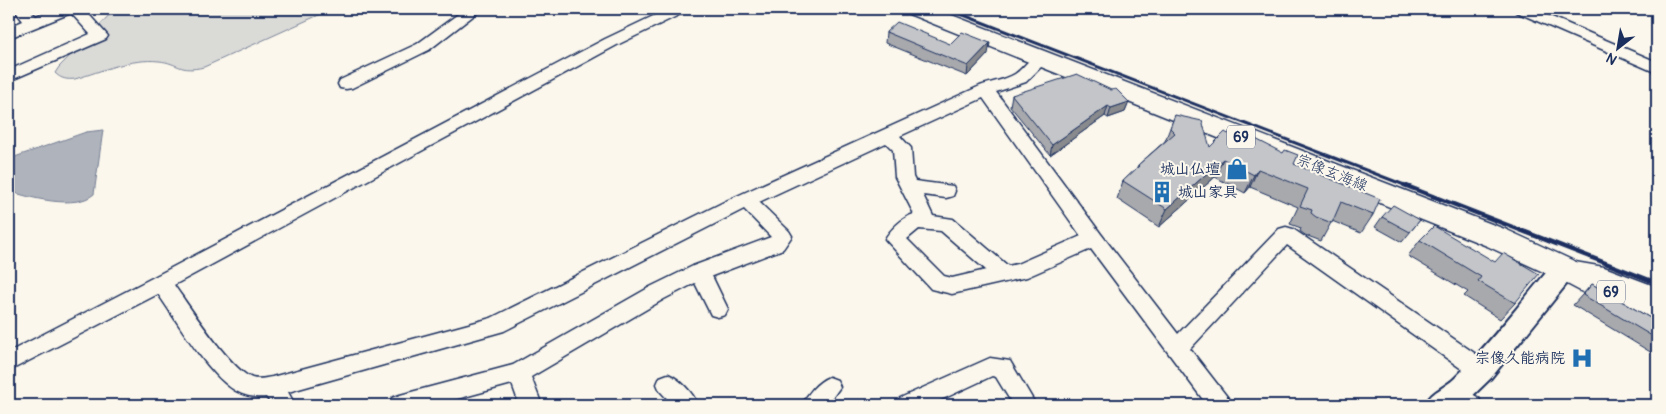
<svg xmlns="http://www.w3.org/2000/svg" width="1666" height="414" font-family="Pangolin,'Klee One',sans-serif">
<style>
.green{fill:#dadad7;stroke:#7a849a}
.water{fill:#afb3bb;stroke:#747e96}
.lines{fill:none;stroke-linecap:round;stroke-linejoin:round}
.minor-casing{stroke:#1b2f5e;stroke-width:3}
.tertiary-casing{stroke:#1b2f5e;stroke-width:4}
.primary-casing{stroke:#1b2f5e;stroke-width:3}
.minor{fill:#fbf7ec;fill-rule:evenodd}
.tertiary{fill:#fbf7ec;fill-rule:evenodd}
.primary{fill:#fbf7ec;fill-rule:evenodd}
.rail-far1{stroke:#1b2f5e;stroke-width:3}
.rail{stroke:#1b2f5e;stroke-width:4.5}
.wall{fill:#a8a9ad;stroke:#1b2f5e}
.shaded-wall{fill:#888a8d;stroke:#1b2f5e}
.building{fill:#c3c5c9;stroke:#1b2f5e}
.labels{text-anchor:middle;dominant-baseline:central;stroke-width:4;stroke-linejoin:round;paint-order:stroke}
.shield{fill:#fbf7ec;stroke:#5e6b89;stroke-width:1}
.shield-label{font-size:14px;font-weight:bold;fill:#1b2f5e}
.poi-label{font-size:15px;font-weight:bold;fill:#1b2f5e;stroke:#fbf7ec;text-anchor:end}
.street-label{font-size:15px;fill:#1b2f5e;stroke:#fbf7ec}
</style>
<rect width="100%" height="100%" fill="#fbf7ec"/>
<filter id="ink" filterUnits="userSpaceOnUse"><feTurbulence type="fractalNoise" baseFrequency=".02" numOctaves="2"/><feDisplacementMap in="SourceGraphic" scale="10" xChannelSelector="R" yChannelSelector="G"/><feConvolveMatrix kernelMatrix="1 2 1 2 8 2 1 2 1" color-interpolation-filters="sRGB"/></filter>
<g filter="url(#ink)">
<path class="green" d="M115,9H332L204,67C179,73 179,63 159,61C131,58 102,71 75,79C67,80 61,79 55,73L59,67Z"/>
<path class="water" d="M103,130L94,194C76,210 30,198 9,191V159L86,132Z"/>
<g class="lines">
<g class="minor-casing">
<g id="minor">
<polygon points="14,9 29,9 36,16 54,9 84,9 108,36 106,39 9,81 9,70 90,34 71,13 9,38 9,27 23,21"/>
<polygon points="465,9 482,9 429,50 352,88 346,89 340,88 338,84 340,80 417,44"/>
<path d="M668,9H688L685,12L617,45L174,285C189,306 231,370 252,378C258,380 266,378 272,377L491,318L726,201L980,86C991,82 1005,80 1015,74C1026,67 1033,50 1048,54L1050,58L1026,82L996,92L1101,234L1178,334L1279,229L1286,227L1293,229L1489,363L1492,370L1489,377L1481,379L1473,377L1287,245L1190,349L1228,398L1231,405H1207L1091,249L1027,277L952,294L931,289L885,239C890,230 903,217 914,214L895,177L893,150L886,143L759,202L789,231L792,236L783,249L712,276L728,309L725,315L718,317L711,315L695,283L664,299L531,377L540,400L538,405H514L517,398L512,384L435,405H389L392,398L400,395L513,365L650,287L693,266L771,237L744,209L504,331L288,392L295,405H272L266,397C256,398 245,396 236,391C207,374 178,322 158,294L9,371V352L154,277L605,39ZM983,98L1081,236L1017,264L1008,266L953,219L933,216L923,195L946,198L953,196L955,191L953,186L915,181L913,177L911,148L900,136ZM919,229L941,231L986,270L952,278L944,276L907,239Z"/>
<polygon points="1513,9 1533,9 1657,62 1657,73 1516,12"/>
<polygon points="1575,262 1604,267 1657,287 1657,304 1602,283 1568,276 1565,270 1568,264"/>
<polygon points="990,358 1010,361 1036,405 1013,405 996,377 992,376 930,405 897,405 900,398"/>
<path d="M668,374C680,379 693,393 698,405H673L660,391L657,384L660,377Z"/>
<path d="M829,377L837,380L840,387L827,405H802C807,394 817,382 829,377Z"/>
<path d="M1456,385L1479,398L1482,405C1468,405 1452,410 1445,395L1448,388Z"/>
</g>
</g>
<g class="tertiary-casing">
<path id="tertiary" d="M1564,259L1573,262L1577,269L1573,276L1491,378L1463,405H1425C1430,392 1445,388 1455,378C1491,342 1522,301 1555,262Z"/>
</g>
<g class="primary-casing">
<polygon id="primary" points="906,9 936,9 1507,230 1574,261 1657,303 1657,329 1646,326 1554,277 1487,246 909,14"/>
</g>
<use href="#minor" class="minor"/>
<use href="#tertiary" class="tertiary"/>
<use href="#primary" class="primary"/>
<polyline class="rail-far1" points="948,9 1407,186"/>
<polyline class="rail" points="1404,185 1657,283"/>
</g>
<g class="wall">
<polygon points="886,32 950,44 988,54 967,76 885,43"/>
<polygon points="1012,95 1129,102 1125,112 1108,118 1105,116 1050,155 1010,106"/>
<polygon points="1175,115 1210,147 1294,164 1373,215 1361,233 1332,221 1321,241 1305,235 1300,231 1301,228 1290,224 1298,207 1250,187 1245,193 1215,177 1159,227 1117,199 1123,181 1136,169 1138,165 1165,141"/>
<polygon points="1382,217 1420,220 1402,242 1375,227"/>
<polygon points="1434,226 1515,303 1500,319 1464,296 1468,292 1408,256 1420,240"/>
<polygon points="1592,284 1657,322 1657,356 1573,305"/>
</g>
<g class="shaded-wall">
<polygon points="990,43 988,54 967,76 968,66"/>
<polygon points="1129,102 1125,112 1108,118 1111,108"/>
<polygon points="1108,106 1105,116 1050,155 1052,145"/>
<polygon points="1223,159 1215,177 1159,227 1167,209"/>
<polygon points="1258,169 1250,187 1245,193 1254,175"/>
</g>
<g class="building">
<polygon points="897,22 950,44 962,32 990,43 968,66 886,32"/>
<polygon points="1077,74 1111,90 1116,89 1129,102 1111,108 1108,106 1052,145 1012,95"/>
<polygon points="1175,115 1202,121 1210,147 1225,132 1228,134 1234,128 1283,153 1285,150 1298,155 1294,164 1380,199 1373,215 1341,202 1332,223 1316,217 1311,213 1312,210 1300,206 1308,189 1258,169 1254,175 1223,159 1167,209 1123,181 1139,166 1138,165 1175,133 1170,128"/>
<polygon points="1393,205 1420,220 1410,232 1382,217"/>
<polygon points="1434,226 1495,262 1503,253 1539,274 1515,303 1478,281 1481,277 1420,240"/>
<polygon points="1592,284 1657,322 1657,339 1583,295"/>
</g>
</g>
<defs>
<g id="shop-bare" transform="scale(1.725)"><path d="M-5-2.5h2.3a2.7 3.5 0 0 1 5.4 0H5L5.5 6h-11ZM-1.5-2.5h3a1.5 2.3 0 0 0-3 0Z" fill="#1f6fb2" stroke="#fbf7ec" stroke-width="2.5" paint-order="stroke"/></g>
<g id="building-bare" transform="scale(1.725)"><path d="M-4-6H4V6H1V3H-1V6H-4ZM-2.5-4.3h1.7v1.8h-1.7ZM.8-4.3h1.7v1.8H.8ZM-2.5-1h1.7V.8h-1.7ZM.8-1h1.7V.8H.8Z" fill="#1f6fb2" stroke="#fbf7ec" stroke-width="2.5" paint-order="stroke"/></g>
<g id="hospital-bare" transform="scale(1.725)"><path d="M-5-5h3v3.5h4V-5h3V5h-3V1.5h-4V5h-3Z" fill="#1f6fb2" stroke="#fbf7ec" stroke-width="2.5" paint-order="stroke"/></g>
</defs>
<g fill-rule="evenodd">
<use href="#shop-bare" x="1237" y="169"/>
<use href="#building-bare" x="1162" y="192"/>
<use href="#hospital-bare" x="1582" y="358"/>
</g>
<g class="labels">
<g class="shield">
<rect x="1227" y="125.5" width="28" height="23" rx="4"/>
<rect x="1597" y="280.5" width="28" height="23" rx="4"/>
</g>
<g class="shield-label">
<text x="1241" y="137">69</text>
<text x="1611" y="292">69</text>
</g>
<g class="poi-label">
<text x="1220" y="169">城山仏壇</text>
<text x="1178" y="192" text-anchor="start">城山家具</text>
<text x="1565" y="358">宗像久能病院</text>
</g>
<g class="street-label">
<text transform="translate(1332 173) rotate(22)">宗像玄海線</text>
</g>
</g>
<rect width="1666" height="414" fill="none" stroke="#fbf7ec" stroke-width="30"/>
<rect x="15" y="15" width="1636" height="384" fill="none" stroke="#1b2f5e" stroke-width="2" filter="url(#ink)"/>
<g transform="translate(1618 48) rotate(211)" stroke="#fbf7ec" stroke-width="4" paint-order="stroke">
<path d="M0-4L9 19L0 12L-9 19Z" fill="#1b2f5e"/>
<text y="-8" font-size="14" font-weight="bold" text-anchor="middle" fill="#1b2f5e">N</text>
</g>
</svg>
